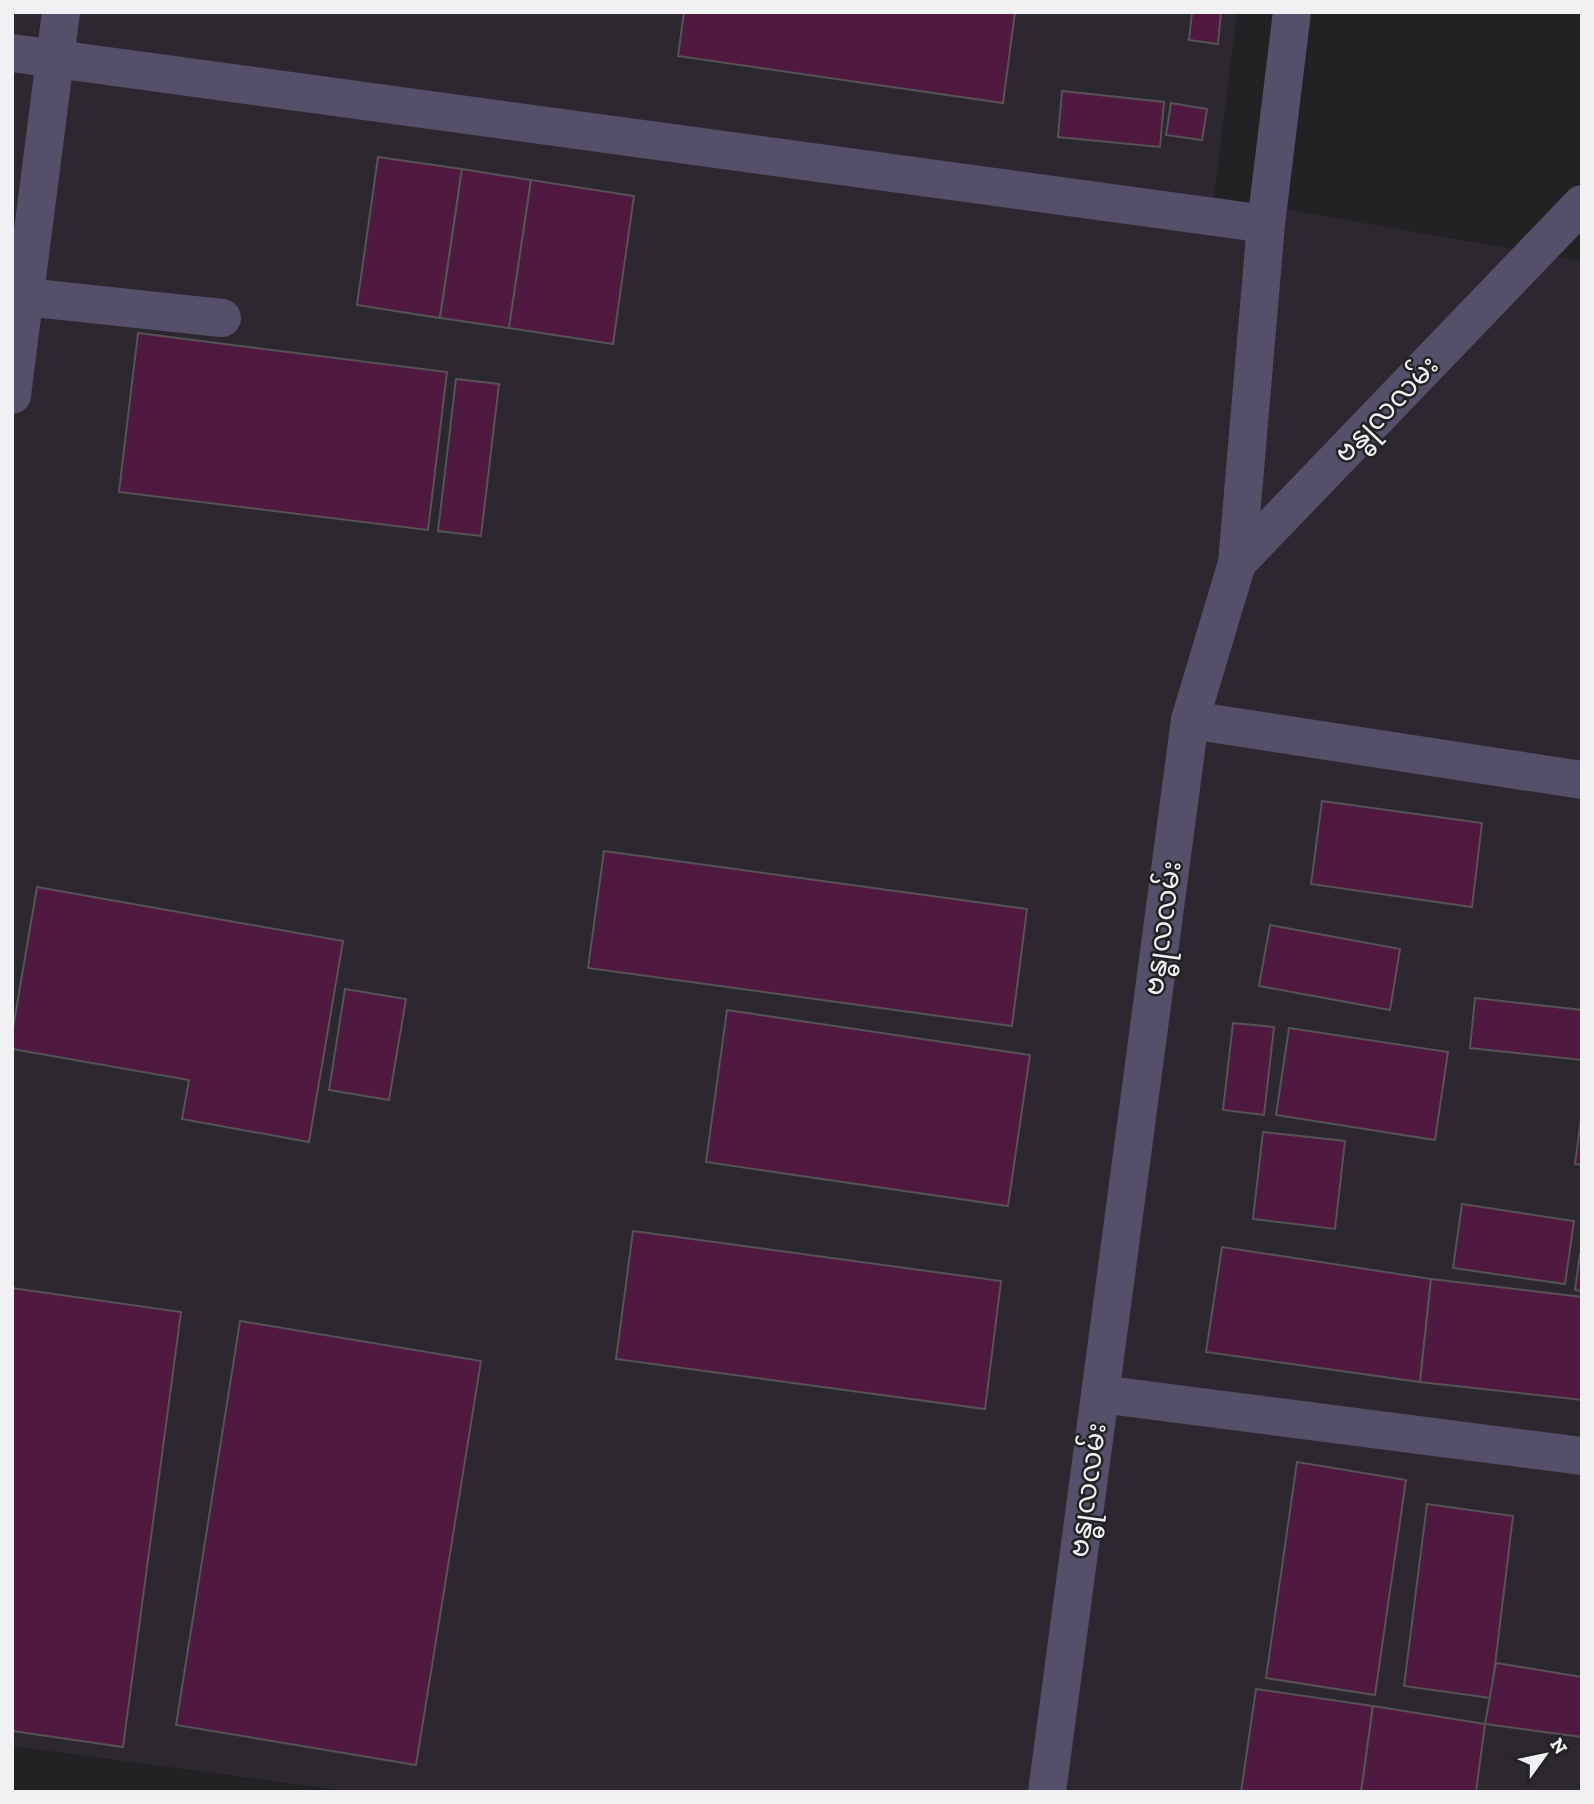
<svg xmlns="http://www.w3.org/2000/svg" width="1594" height="1804" font-family="'Zilla Slab','Noto Sans Myanmar',serif">
<style>
.built{fill:#2d282f}
.building{fill:#4f1940;stroke:#565355;stroke-width:2}
.lines{fill:none;stroke-linecap:round;stroke-linejoin:round}
.minor{stroke:#564f69;stroke-width:38}
.labels{text-anchor:middle;dominant-baseline:central;stroke-width:5;stroke-linejoin:round;paint-order:stroke}
.street-label{font-size:28px;fill:#f1f0f2;stroke:#222123}
</style>
<rect width="100%" height="100%" fill="#222123"/>
<polygon class="built" points="12,12 1237,12 1214,197 1582,261 1582,1792 354,1792 12,1746"/>
<g class="building">
<polygon points="684,12 1015,12 1003,103 678,56"/>
<polygon points="1192,12 1221,12 1218,44 1189,40"/>
<polygon points="1062,91 1164,102 1160,147 1058,137"/>
<polygon points="1171,103 1207,109 1202,140 1166,135"/>
<polygon points="378,157 462,169 440,318 357,305"/>
<polygon points="462,169 531,180 509,328 440,318"/>
<polygon points="531,180 634,196 613,344 509,328"/>
<polygon points="138,333 447,372 428,530 119,492"/>
<polygon points="456,379 499,384 481,536 438,531"/>
<polygon points="1322,801 1482,823 1472,907 1311,884"/>
<polygon points="604,851 1027,909 1012,1026 588,968"/>
<polygon points="37,887 343,941 309,1142 182,1119 189,1080 12,1049 12,1034"/>
<polygon points="1270,925 1400,949 1390,1010 1259,986"/>
<polygon points="345,989 406,999 389,1100 329,1090"/>
<polygon points="1475,998 1582,1010 1582,1060 1470,1048"/>
<polygon points="727,1010 1030,1055 1008,1206 706,1162"/>
<polygon points="1233,1023 1274,1027 1264,1115 1223,1110"/>
<polygon points="1289,1028 1448,1052 1435,1140 1276,1115"/>
<polygon points="1581,1119 1582,1119 1582,1165 1575,1164"/>
<polygon points="1263,1132 1345,1141 1335,1229 1253,1219"/>
<polygon points="1462,1204 1574,1221 1565,1284 1453,1268"/>
<polygon points="633,1231 1001,1281 985,1409 616,1359"/>
<polygon points="1222,1247 1431,1279 1420,1382 1206,1352"/>
<polygon points="1580,1254 1582,1254 1582,1291 1575,1290"/>
<polygon points="1431,1279 1582,1297 1582,1400 1420,1382"/>
<polygon points="12,1288 181,1312 123,1747 12,1731"/>
<polygon points="240,1321 481,1361 416,1765 176,1725"/>
<polygon points="1297,1462 1406,1480 1375,1695 1266,1678"/>
<polygon points="1427,1504 1513,1516 1491,1698 1404,1686"/>
<polygon points="1496,1663 1582,1677 1582,1737 1485,1724"/>
<polygon points="1256,1689 1373,1706 1361,1792 1241,1792"/>
<polygon points="1373,1706 1485,1724 1476,1792 1361,1792"/>
</g>
<g class="lines">
<g class="minor">
<polyline points="12,53 1266,224"/>
<polyline points="25,297 222,318"/>
<polyline points="12,395 61,12"/>
<polyline points="1237,563 1266,224 1292,12"/>
<polyline points="1190,720 1582,780"/>
<polyline points="1100,1394 1582,1456"/>
<polyline points="1047,1792 1190,720 1237,563 1582,204"/>
</g>
</g>
<g class="labels">
<g class="street-label">
<text transform="translate(1386 409) rotate(-46)">ဗန္ဓုလလမ်း</text>
<text transform="translate(1162 928) rotate(-82)">ဗန္ဓုလလမ်း</text>
<text transform="translate(1087 1490) rotate(-82)">ဗန္ဓုလလမ်း</text>
</g>
</g>
<rect width="1594" height="1804" fill="none" stroke="#f1f0f2" stroke-width="28"/>
<g transform="translate(1545 1755) rotate(57)" stroke="#222123" stroke-width="5" paint-order="stroke">
<path d="M0-5L12 26L0 18L-12 26Z" fill="#f1f0f2"/>
<text y="-10" font-size="19" font-weight="bold" text-anchor="middle" fill="#f1f0f2">N</text>
</g>
</svg>
